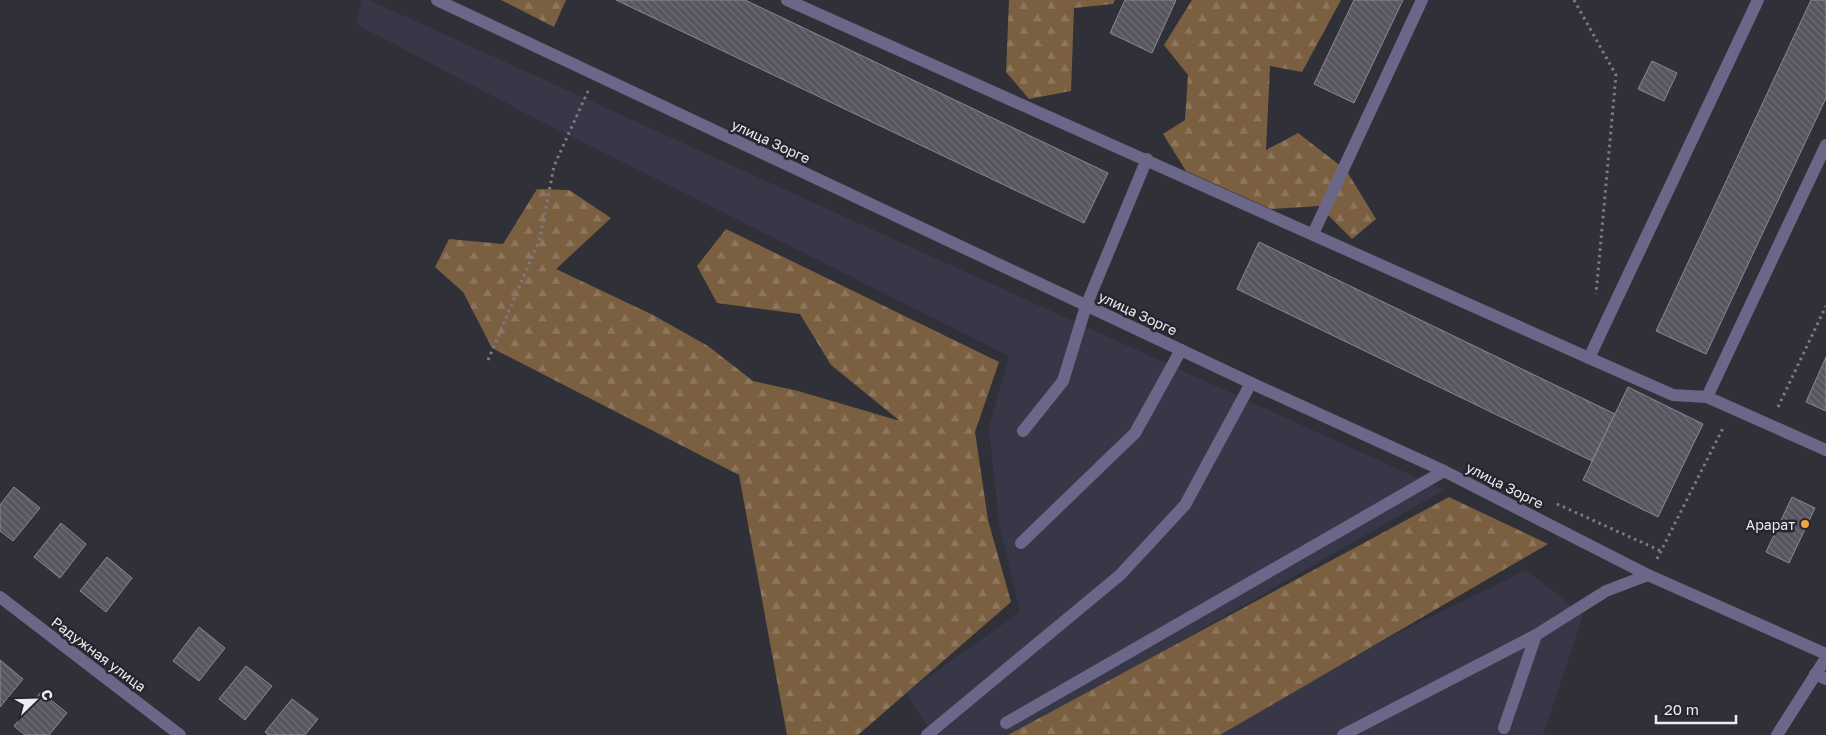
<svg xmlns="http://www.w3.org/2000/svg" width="1826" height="735" font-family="'Golos Text',sans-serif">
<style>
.built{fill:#383747}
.forest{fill:url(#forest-firs)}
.building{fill:url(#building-back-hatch);stroke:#898894}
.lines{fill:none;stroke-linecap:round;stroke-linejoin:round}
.path{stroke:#7b7b83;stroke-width:3;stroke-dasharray:2.5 4;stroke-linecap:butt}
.service{stroke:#6a6789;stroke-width:12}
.minor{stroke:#6a6789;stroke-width:12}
.poi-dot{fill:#f3a442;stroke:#27262f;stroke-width:2}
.labels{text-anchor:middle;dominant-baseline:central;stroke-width:5;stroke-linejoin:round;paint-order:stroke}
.street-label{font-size:14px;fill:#edecf3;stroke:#27262f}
.poi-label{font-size:14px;fill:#edecf3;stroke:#27262f;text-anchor:end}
</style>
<defs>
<pattern id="forest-firs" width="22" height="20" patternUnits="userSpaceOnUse" patternTransform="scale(1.25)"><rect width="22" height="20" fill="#7b5f41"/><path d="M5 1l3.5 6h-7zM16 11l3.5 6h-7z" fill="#8e765d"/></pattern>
<pattern id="building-back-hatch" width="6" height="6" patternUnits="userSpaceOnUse" patternTransform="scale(1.25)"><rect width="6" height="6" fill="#565560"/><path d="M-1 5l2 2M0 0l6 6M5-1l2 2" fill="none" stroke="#6f6e77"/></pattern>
</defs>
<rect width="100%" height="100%" fill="#303039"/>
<g class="built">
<polygon points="362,0 369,0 1444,490 1018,735 933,735 906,693 1020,612 999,524 989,428 1009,356 527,114 356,24"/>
<polygon points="1526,570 1583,615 1543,735 1192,735"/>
</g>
<g class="forest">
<polygon points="501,0 566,0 554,27"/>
<polygon points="1009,0 1115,0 1113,4 1074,8 1071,91 1029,99 1006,72"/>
<polygon points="1192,0 1341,0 1302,72 1270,66 1266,150 1298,133 1346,170 1376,219 1352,239 1319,206 1271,209 1186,171 1163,134 1185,120 1188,75 1164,45"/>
<polygon points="537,189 569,190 611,218 556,269 653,315 708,346 753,381 798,391 900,421 831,365 800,314 717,303 697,266 726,229 999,362 975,432 988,520 1011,602 858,735 787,735 739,475 492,348 463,292 435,267 449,239 503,244"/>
<polygon points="1449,497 1548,544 1220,735 1008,735"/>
</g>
<g class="building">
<polygon points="616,0 745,0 1108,173 1084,223"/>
<polygon points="1125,0 1176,0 1152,53 1110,33"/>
<polygon points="1354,0 1403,0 1354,103 1314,84"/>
<polygon points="1811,0 1826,0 1826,98 1706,354 1656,331"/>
<polygon points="1652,61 1677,73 1664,101 1638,89"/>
<polygon points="1259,242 1615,414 1592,461 1237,289"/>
<polygon points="1826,357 1826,411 1806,402"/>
<polygon points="1628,387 1703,424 1658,517 1583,480"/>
<polygon points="14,487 40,508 13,541 0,531 0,505"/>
<polygon points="1792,497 1815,508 1789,563 1766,552"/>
<polygon points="61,523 86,544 60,578 34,557"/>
<polygon points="107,557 132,578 106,612 80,591"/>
<polygon points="199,627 225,648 199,681 173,661"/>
<polygon points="0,660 23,679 0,707"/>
<polygon points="246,666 272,686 245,720 219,699"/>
<polygon points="41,692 67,713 49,735 25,735 14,726"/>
<polygon points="292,699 318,719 305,735 268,735 265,732"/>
</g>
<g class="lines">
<g class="path">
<polyline points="1574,0 1616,75 1596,294"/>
<polyline points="488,360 540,238 554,166 588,91"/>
<polyline points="1778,407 1826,306"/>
<polyline points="1557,504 1661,551"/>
<polyline points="1657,559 1724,426"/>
</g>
<g class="service">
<polyline points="787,0 1589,358"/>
<polyline points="1758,0 1589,358 1673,395 1707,397 1826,450"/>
<polyline points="1313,234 1422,0"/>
<polyline points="1707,397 1826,145"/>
<polyline points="1023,431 1063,381 1086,306 1147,159"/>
<polyline points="1021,543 1135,433 1181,350"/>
<polyline points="1815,674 1826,679"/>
<polyline points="1006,723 1444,471"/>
<polyline points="1504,728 1536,635"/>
<polyline points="927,735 1120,575 1185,505 1251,383"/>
<polyline points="1343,735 1536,635 1606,591 1648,575"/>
</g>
<g class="minor">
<polyline points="437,0 1251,383 1444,471 1648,575 1826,654"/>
<polyline points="0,597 180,735"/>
<polyline points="1777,735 1826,658"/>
</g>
</g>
<circle class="poi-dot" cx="1805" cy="524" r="5"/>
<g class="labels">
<g class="street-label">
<text transform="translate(771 141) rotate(25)">улица Зорге</text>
<text transform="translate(1138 313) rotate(25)">улица Зорге</text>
<text transform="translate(1505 485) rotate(27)">улица Зорге</text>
<text transform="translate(99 654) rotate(37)">Радужная улица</text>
</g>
<g class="poi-label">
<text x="1795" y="524">Арарат</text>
</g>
</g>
<g transform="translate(35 700) rotate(67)" stroke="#27262f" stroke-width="4" paint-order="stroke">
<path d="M0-4L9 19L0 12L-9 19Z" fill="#edecf3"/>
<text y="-8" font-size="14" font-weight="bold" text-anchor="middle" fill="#edecf3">С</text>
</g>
<path d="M1656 715v8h80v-8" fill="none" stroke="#edecf3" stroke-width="2.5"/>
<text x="1664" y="715" font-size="15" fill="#edecf3" stroke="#27262f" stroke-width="4" paint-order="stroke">20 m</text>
</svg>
